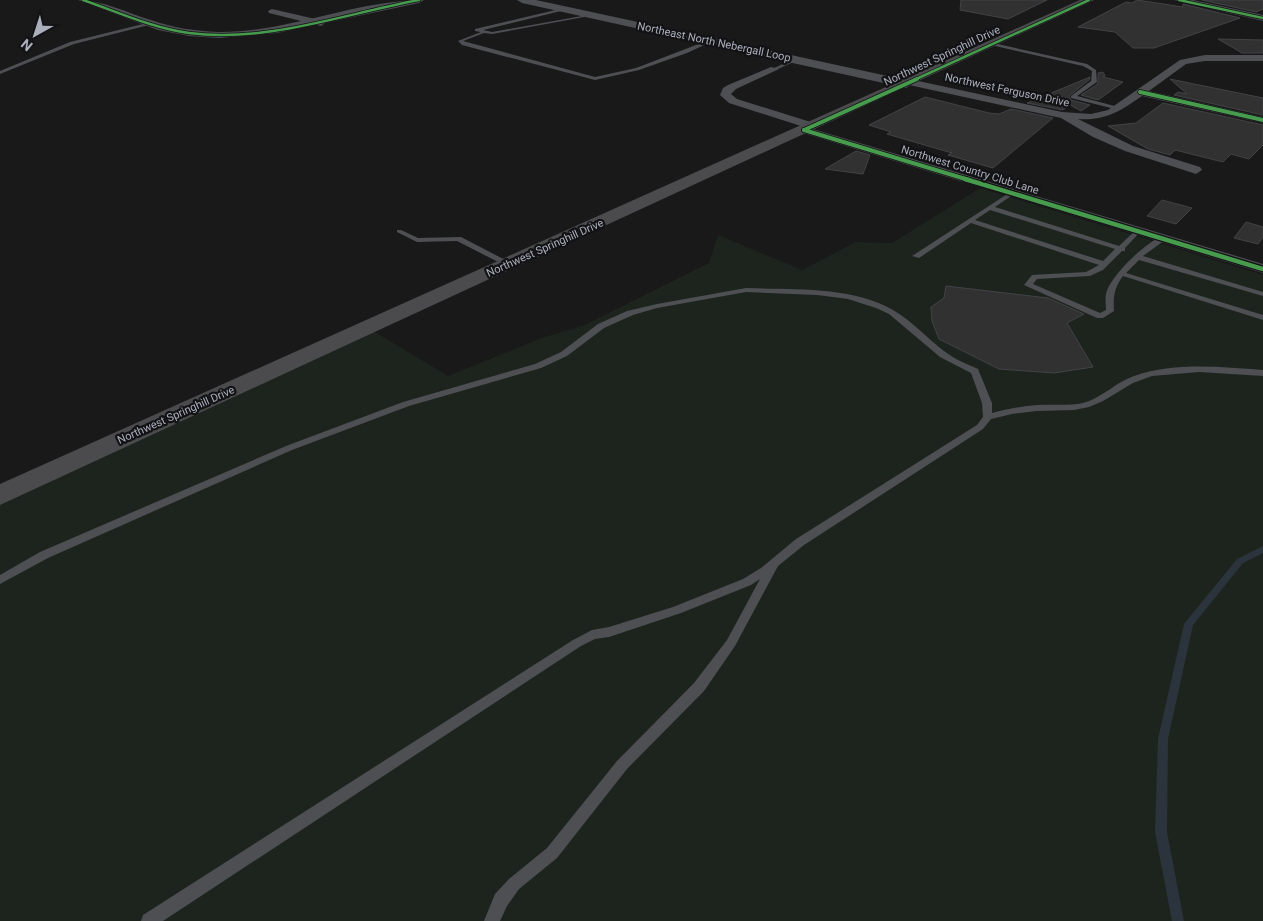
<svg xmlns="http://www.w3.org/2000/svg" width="1263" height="921" font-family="Roboto,sans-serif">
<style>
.green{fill:#1d241e}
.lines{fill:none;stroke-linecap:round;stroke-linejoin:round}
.stream{fill:#2b343c;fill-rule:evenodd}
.building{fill:#313132;stroke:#424346}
.service{fill:#4d4f53;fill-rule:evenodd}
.minor{fill:#4d4f53;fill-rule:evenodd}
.tertiary{fill:#4d4f53;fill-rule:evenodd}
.primary{fill:#4b4b4e;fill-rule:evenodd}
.cycleway-far2-casing{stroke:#131316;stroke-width:4}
.cycleway-far1-casing{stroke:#131316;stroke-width:5.5}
.cycleway-casing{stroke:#131316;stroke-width:7}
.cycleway-far2{stroke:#469c4c;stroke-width:2.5}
.cycleway-far1{stroke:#469c4c;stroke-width:4}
.cycleway{stroke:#469c4c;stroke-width:4.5}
.labels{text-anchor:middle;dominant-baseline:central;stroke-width:4.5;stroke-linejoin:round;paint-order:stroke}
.far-street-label{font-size:11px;fill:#aaafbb;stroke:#131316}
</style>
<rect width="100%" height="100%" fill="#19191a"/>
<polygon class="green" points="980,188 1263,275 1263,921 0,921 0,503 373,331 448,376 542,338 585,325 709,263 718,235 802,270 856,242 892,243"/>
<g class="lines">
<polygon class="stream" points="1263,546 1263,553 1243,563 1193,625 1168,739 1167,832 1184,921 1172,921 1155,832 1158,739 1184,624 1237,559"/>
</g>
<g class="building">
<polygon points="961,0 1047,0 1008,19 960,10"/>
<polygon points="1137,0 1183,7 1183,4 1240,18 1154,48 1133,48 1115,32 1078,27 1126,2 1132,3"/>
<polygon points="1202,0 1263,0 1263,9 1256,12"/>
<polygon points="1218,39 1263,40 1263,53 1242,53"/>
<polygon points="1103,72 1105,76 1103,77 1123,82 1098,100 1081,95 1098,84 1098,73"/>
<polygon points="1090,77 1089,80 1069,96 1071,100 1090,105 1081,111 1070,105 1063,110 1027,103"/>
<polygon points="1170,79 1263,98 1263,115 1174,95 1178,92 1187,94"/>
<polygon points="925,97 989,113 999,114 1011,109 1053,118 993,168 948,155 952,153 887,134 891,132 869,125"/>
<polygon points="1163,103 1263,125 1263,145 1249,159 1231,154 1223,162 1175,150 1170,155 1148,149 1108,126 1136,123"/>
<polygon points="856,151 870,155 863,174 825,169"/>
<polygon points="1162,200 1192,208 1176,224 1147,216"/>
<polygon points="1246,222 1263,227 1263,237 1258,244 1234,238"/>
<polygon points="946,286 1048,298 1084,314 1067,323 1093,367 1054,373 999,369 939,339 932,321 931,307 944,298"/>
</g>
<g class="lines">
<g class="service">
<polygon points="564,8 565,10 483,30 492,32 593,14 595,15 492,34 484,33 463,41 595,77 636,68 709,40 713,41 687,53 639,70 595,80 462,45 458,41 481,32 475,31 475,29"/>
<polygon points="151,22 153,24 74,44 0,74 0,71 70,42"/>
<polygon points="993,43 1087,64 1096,70 1097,82 1077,96 1122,108 1119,110 1071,98 1071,96 1091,81 1092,71 1083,66 991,45"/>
<polygon points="794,59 798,60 776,70 772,69"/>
<path d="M1012,191L1014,192V194L995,207L1119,246L1136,230L1141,231L1125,248V251H1122L1103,270L1090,276L1037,279L1033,284L1100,313L1106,310C1106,305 1105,299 1106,294C1110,276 1145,243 1162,236H1165V240L1143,256L1263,292V296L1139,260L1126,273L1263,315V320L1123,276C1114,288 1113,297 1114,311L1103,318H1097L1024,285L1032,275L1086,272L1099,265L971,223L919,258L912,256ZM990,210L1115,249L1103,261L975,220Z"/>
<polygon points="397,230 401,230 418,238 461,237 513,264 512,266 506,266 457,241 417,242 397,232"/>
<path d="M746,288C792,290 852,286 893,310C911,320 928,339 944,351C954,359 967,364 978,369L992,403V413C1007,409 1022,406 1038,405C1053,404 1069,406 1083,403C1102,398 1116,382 1134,376C1175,362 1220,367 1263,370V376L1199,372L1152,376L1133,383L1103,401L1089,407L1074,410L1037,411L1012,414L991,419L983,429L804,545L778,566L735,646L704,691L627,769L557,858L519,889L507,906L500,921H484L495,894L509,879L547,848L617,761L694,683L727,640L760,579L751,585L681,613L609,637L595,639L581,646L163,921H141L143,915L573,640L592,630L609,627L673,607L743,579L761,568L796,539L977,425L983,417L982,403L971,373L940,357L889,314L876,308L848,299L817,295L746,292L657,308L633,315L604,328L567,356L541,368L409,406L292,450L48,558L0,584V575L40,552L286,446L403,402L535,364L561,352L598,324L627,311L657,304Z"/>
</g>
<g class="minor">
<polygon points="272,9 324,21 325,23 321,26 269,13 268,11"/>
<path d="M1205,55H1263V61H1205L1186,64L1149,91L1263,117V123L1142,96C1120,111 1106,121 1078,119L1133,146L1200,167L1202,170L1196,174L1125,151L1093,137L1061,118L909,85L904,82L909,79L1062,112L1091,114L1108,110L1180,60Z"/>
<polygon points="771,67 779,69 736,89 731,94 737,99 817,124 819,126 813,129 1263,264 1263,273 800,132 798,130 804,127 729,103 720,95 723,88 728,85"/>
</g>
<g class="tertiary">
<path d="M78,0C103,0 127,13 151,20C173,28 195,31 218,32C288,33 354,0 424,0L419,3L277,33L219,38L189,36L158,30Z"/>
<polygon points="517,0 536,0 906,80 912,84 906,88 522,3"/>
<polygon points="1174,0 1193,0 1263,15 1263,21"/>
</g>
<polygon class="primary" points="1080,0 1094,0 0,505 0,484"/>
<g class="cycleway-far2-casing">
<g id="cycleway-far2">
<path d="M83,0C118,12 152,28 189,33C267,43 343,14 419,0"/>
<polyline points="1179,0 1263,18"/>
<polyline points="914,80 1089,0"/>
</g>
</g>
<g class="cycleway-far1-casing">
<g id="cycleway-far1">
<polyline points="1140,92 1263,120"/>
<polyline points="804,130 969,180"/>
<polyline points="804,130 917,79"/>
</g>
</g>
<g class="cycleway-casing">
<polyline id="cycleway" points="965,179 1263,269"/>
</g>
<use href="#cycleway-far2" class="cycleway-far2"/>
<use href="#cycleway-far1" class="cycleway-far1"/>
<use href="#cycleway" class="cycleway"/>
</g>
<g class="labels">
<g class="far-street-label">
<text transform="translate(714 42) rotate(12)">Northeast North Nebergall Loop</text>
<text transform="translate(942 56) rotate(-25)">Northwest Springhill Drive</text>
<text transform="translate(1007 90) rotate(12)">Northwest Ferguson Drive</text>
<text transform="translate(970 170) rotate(17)">Northwest Country Club Lane</text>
<text transform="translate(545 248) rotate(-24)">Northwest Springhill Drive</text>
<text transform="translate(176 415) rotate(-24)">Northwest Springhill Drive</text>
</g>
</g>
<g transform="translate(35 35) rotate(219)" stroke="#131316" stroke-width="4" paint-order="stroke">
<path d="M0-4L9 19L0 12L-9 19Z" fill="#aaafbb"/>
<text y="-8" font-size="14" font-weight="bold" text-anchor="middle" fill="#aaafbb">N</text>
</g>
</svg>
